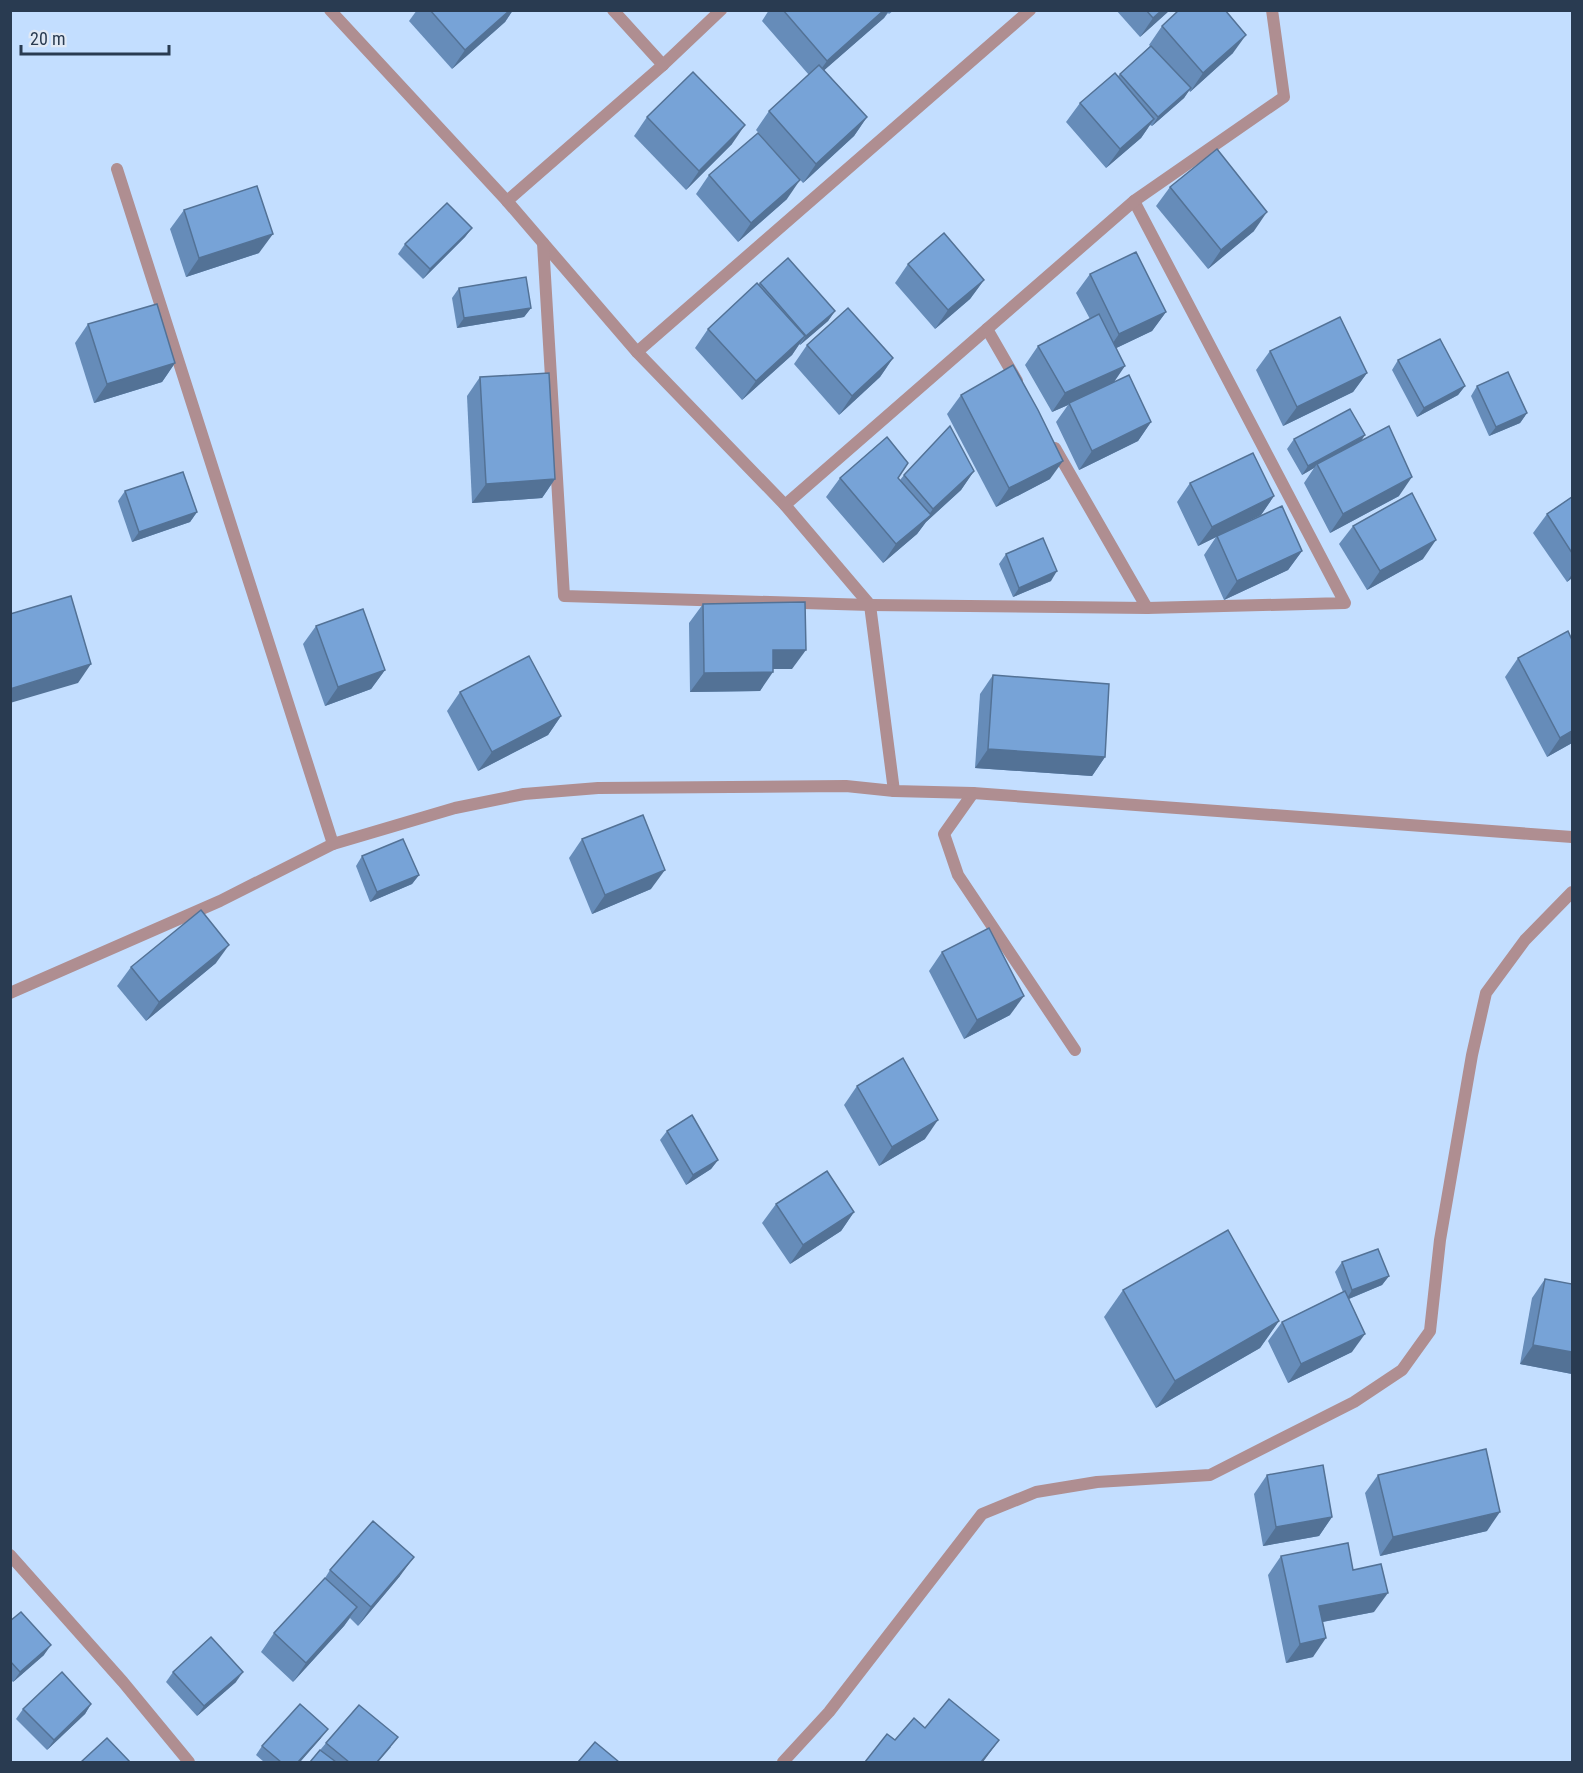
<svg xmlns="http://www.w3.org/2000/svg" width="1583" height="1773" font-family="'Roboto Condensed',sans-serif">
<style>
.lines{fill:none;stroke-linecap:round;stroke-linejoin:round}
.lane{stroke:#af8e91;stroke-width:12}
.street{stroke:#af8e91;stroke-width:12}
.wall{fill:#668cb9}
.shaded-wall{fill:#537296}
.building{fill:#77a3d7;stroke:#537296;stroke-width:1.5}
</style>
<rect width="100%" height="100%" fill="#c3deff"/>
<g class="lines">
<polyline class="lane" points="973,793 944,834 958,875 1075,1050"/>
<g class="street">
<polyline points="330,10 507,201 637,352 785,505 870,605 894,791"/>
<polyline points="613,10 663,65"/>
<polyline points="117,169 333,844"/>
<polyline points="507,201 663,65 721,10"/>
<polyline points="543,243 564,596 870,605 1147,608 1345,603 1134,201"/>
<polyline points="987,329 1017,381"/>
<polyline points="637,352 1030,10"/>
<polyline points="1055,448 1147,608"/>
<polyline points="785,505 1134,201 1284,97 1272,10"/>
<polyline points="10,993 220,901 333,844 455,808 524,794 598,788 846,786 894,791 973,793 1572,837"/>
<polyline points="10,1555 123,1682 189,1762"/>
<polyline points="783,1762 829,1712 982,1514 1036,1492 1097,1482 1210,1475 1354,1402 1402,1370 1430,1331 1440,1240 1472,1055 1486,993 1525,940 1572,892"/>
</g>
</g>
<g class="wall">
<polygon points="417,10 513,10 505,22 452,69 409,21"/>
<polygon points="769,10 894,10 889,14 888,13 884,18 824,70 867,117 854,136 803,183 756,130 769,111 809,75 762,21"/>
<polygon points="1116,10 1170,10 1140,37"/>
<polygon points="1162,26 1233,53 1190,92 1189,90 1184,98 1152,126 1150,125 1141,138 1106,168 1066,122 1080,103 1118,76 1150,46 1149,45"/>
<polygon points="647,117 732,144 686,190 634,136"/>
<polygon points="709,175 787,199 738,242 696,194"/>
<polygon points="1170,187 1254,231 1208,269 1156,206"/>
<polygon points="184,210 259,253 186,277 170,229"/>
<polygon points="472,228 465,237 423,279 398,254 405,244"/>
<polygon points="908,264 984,280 970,299 935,329 895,283"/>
<polygon points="1090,274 1166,312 1152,331 1116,348 1114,382 1151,422 1138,441 1079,470 1056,422 1068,405 1052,412 1025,365 1038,346 1090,319 1076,293"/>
<polygon points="760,283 835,311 828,321 800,345 799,344 792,355 742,400 695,348 708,329"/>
<polygon points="459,288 531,308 524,317 457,328 452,298"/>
<polygon points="88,324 175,363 162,382 94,403 75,343"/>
<polygon points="807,345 893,358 880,377 839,415 794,364"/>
<polygon points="1270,351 1367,373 1353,392 1283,426 1256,370"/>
<polygon points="1398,360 1465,386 1458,395 1417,417 1392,370"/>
<polygon points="480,377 555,479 542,498 472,503 467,396"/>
<polygon points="1477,386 1527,413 1520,423 1489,436 1471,396"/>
<polygon points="961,395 1050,479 996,507 947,414"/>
<polygon points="1294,439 1361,441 1399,496 1330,533 1304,483 1314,468 1302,475 1287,449"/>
<polygon points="974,471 961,490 926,522 917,534 883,563 826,497 840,478 898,478 900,480 904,475"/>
<polygon points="1190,483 1274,496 1261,515 1240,525 1302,551 1288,570 1224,600 1204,555 1216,537 1198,546 1177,502"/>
<polygon points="125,491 197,512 190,522 132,542 118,501"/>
<polygon points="1572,497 1572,578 1567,582 1533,533 1547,514"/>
<polygon points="1353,526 1423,559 1367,590 1339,544"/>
<polygon points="1006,554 1051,581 1013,597 999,564"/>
<polygon points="703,604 792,669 773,669 760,691 690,692 689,623"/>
<polygon points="316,626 385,670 371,689 325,706 303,644"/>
<polygon points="1518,658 1572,743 1547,757 1505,677"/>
<polygon points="993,675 1105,757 1092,776 975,768 980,694"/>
<polygon points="460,692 561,716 548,735 478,771 447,711"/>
<polygon points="582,839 651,889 592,914 569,858"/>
<polygon points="362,856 419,875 412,884 370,902 356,866"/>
<polygon points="942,952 1010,1015 964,1039 929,971"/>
<polygon points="216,963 146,1021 117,986 131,967"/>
<polygon points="857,1086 925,1139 879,1166 844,1105"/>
<polygon points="667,1131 718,1160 711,1169 686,1185 660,1140"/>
<polygon points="776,1204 854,1212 841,1231 790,1264 762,1223"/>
<polygon points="1342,1262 1389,1276 1382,1285 1349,1299 1352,1352 1288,1383 1268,1341 1282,1322 1343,1292 1335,1272"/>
<polygon points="1545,1279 1572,1374 1520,1364 1532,1298"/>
<polygon points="1123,1290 1279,1321 1260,1348 1156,1408 1104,1317"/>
<polygon points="1267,1475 1332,1517 1319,1536 1263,1546 1254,1494"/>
<polygon points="1378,1475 1487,1531 1380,1556 1365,1493"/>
<polygon points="1281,1556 1353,1570 1374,1612 1323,1622 1313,1657 1286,1663 1268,1575"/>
<polygon points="330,1570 400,1576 358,1626 350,1618 344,1626 293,1682 261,1652 274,1633 325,1578"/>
<polygon points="10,1621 44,1655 13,1682 10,1679"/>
<polygon points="173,1672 236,1682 197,1716 166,1682"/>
<polygon points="91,1704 85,1714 47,1750 16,1719 23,1709"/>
<polygon points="321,1738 300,1762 264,1762 256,1755 262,1746"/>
<polygon points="326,1743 391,1747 378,1762 310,1762"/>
</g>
<g class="shaded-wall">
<polygon points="510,10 513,10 505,22 452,69 465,50"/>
<polygon points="884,10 889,10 884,18 813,80 827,61"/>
<polygon points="1162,10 1170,10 1140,37 1153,18"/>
<polygon points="1246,35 1233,53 1190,92 1203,73"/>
<polygon points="1191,88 1184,98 1152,126 1158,117"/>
<polygon points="867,117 854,136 803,183 816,164"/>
<polygon points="1154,119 1141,138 1106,168 1120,149"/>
<polygon points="745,125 732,144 686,190 699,171"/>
<polygon points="800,180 787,199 738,242 751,223"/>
<polygon points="1267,212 1254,231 1208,269 1221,250"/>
<polygon points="472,228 465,237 423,279 430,269"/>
<polygon points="273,234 259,253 186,277 199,258"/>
<polygon points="984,280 970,299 935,329 948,310"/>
<polygon points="531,308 524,317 457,328 464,318"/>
<polygon points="835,311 828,321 800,345 806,336"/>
<polygon points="1166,312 1152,331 1106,353 1119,334"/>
<polygon points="805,336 792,355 742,400 756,381"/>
<polygon points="893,358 880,377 839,415 852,396"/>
<polygon points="175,363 162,382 94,403 107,384"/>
<polygon points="1125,366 1112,385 1069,403 1068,405 1052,412 1065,393"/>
<polygon points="1367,373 1353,392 1283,426 1297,407"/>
<polygon points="1465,386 1458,395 1417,417 1424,408"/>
<polygon points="1527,413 1520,423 1489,436 1496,427"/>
<polygon points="1151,422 1138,441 1079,470 1092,451"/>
<polygon points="1365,435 1359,444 1317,464 1314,468 1302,475 1308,466"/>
<polygon points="1063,461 1050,479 996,507 1009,488"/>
<polygon points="974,471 961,490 926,522 917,534 883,563 896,544 925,520 933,509"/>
<polygon points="1412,477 1399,496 1330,533 1343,514"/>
<polygon points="555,479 542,498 472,503 486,484"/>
<polygon points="1274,496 1261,515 1198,546 1212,527"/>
<polygon points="197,512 190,522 132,542 139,532"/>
<polygon points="1436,540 1423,559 1367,590 1380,571"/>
<polygon points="1302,551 1288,570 1224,600 1237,581"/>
<polygon points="1057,571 1051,581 1013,597 1019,588"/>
<polygon points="1572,574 1572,578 1567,582"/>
<polygon points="773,650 806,650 792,669 759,669"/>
<polygon points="91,664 78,683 10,703 10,689"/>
<polygon points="385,670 371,689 325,706 338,687"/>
<polygon points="773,672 760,691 690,692 704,673"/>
<polygon points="561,716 548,735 478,771 492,752"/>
<polygon points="1572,731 1572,743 1547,757 1560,738"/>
<polygon points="988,749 1105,757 1092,776 975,768"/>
<polygon points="665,870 651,889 592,914 605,895"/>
<polygon points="419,875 412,884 370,902 377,892"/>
<polygon points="229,945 216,963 146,1021 159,1002"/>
<polygon points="1024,996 1010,1015 964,1039 977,1020"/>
<polygon points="938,1120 925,1139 879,1166 892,1147"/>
<polygon points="718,1160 711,1169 686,1185 693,1175"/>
<polygon points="854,1212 841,1231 790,1264 803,1245"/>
<polygon points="1389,1276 1382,1285 1346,1300 1352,1290"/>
<polygon points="1279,1321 1260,1348 1156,1408 1175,1381"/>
<polygon points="1365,1334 1352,1352 1288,1383 1301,1364"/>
<polygon points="1533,1345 1572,1352 1572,1374 1520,1364"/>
<polygon points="1500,1512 1487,1531 1380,1556 1393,1537"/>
<polygon points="1332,1517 1319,1536 1263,1546 1276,1527"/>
<polygon points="414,1557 400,1576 358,1626 371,1607"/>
<polygon points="1388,1593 1374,1612 1306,1625 1319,1606"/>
<polygon points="357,1607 344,1626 293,1682 306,1663"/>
<polygon points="1326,1638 1313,1657 1286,1663 1300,1644"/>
<polygon points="51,1645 44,1655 13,1682 20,1672"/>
<polygon points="243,1672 236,1682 197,1716 204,1706"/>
<polygon points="91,1704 85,1714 47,1750 54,1740"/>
<polygon points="328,1729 321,1738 300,1762 298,1762"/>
<polygon points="999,1740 983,1762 981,1762"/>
</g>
<g class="building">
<polygon points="430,10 510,10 465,50"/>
<polygon points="783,10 884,10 827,61"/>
<polygon points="1146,10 1162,10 1153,18"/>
<polygon points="1179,10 1225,10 1246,35 1203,73 1162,26"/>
<polygon points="1151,46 1191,88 1158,117 1120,74"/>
<polygon points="819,65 867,117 816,164 769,111"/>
<polygon points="693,72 745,125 699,171 647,117"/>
<polygon points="1115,73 1154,119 1120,149 1080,103"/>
<polygon points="758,133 800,180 751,223 709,175"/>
<polygon points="1217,149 1267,212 1221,250 1170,187"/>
<polygon points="257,186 273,234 199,258 184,210"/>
<polygon points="447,203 472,228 430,269 405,244"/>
<polygon points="944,233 984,280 948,310 908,264"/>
<polygon points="1136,252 1166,312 1119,334 1090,274"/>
<polygon points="788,258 835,311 806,336 760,283"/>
<polygon points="526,277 531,308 464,318 459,288"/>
<polygon points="757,283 805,336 756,381 708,329"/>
<polygon points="157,304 175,363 107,384 88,324"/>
<polygon points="848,308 893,358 852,396 807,345"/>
<polygon points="1099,314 1125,366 1065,393 1038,346"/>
<polygon points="1340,317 1367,373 1297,407 1270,351"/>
<polygon points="1440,339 1465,386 1424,408 1398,360"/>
<polygon points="1013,365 1038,410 1063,461 1009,488 961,395"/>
<polygon points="1508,372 1527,413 1496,427 1477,386"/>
<polygon points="549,373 555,479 486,484 480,377"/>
<polygon points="1129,375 1151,422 1092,451 1069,403"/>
<polygon points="1350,409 1365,435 1308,466 1294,439"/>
<polygon points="950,426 974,471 933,509 904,475"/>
<polygon points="1389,426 1412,477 1343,514 1317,464"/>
<polygon points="887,437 908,463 898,478 931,515 896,544 840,478"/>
<polygon points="1253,453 1274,496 1212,527 1190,483"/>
<polygon points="183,472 197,512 139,532 125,491"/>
<polygon points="1412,493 1436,540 1380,571 1353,526"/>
<polygon points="1572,497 1572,553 1547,514"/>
<polygon points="1282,506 1302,551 1237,581 1217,536"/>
<polygon points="1043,538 1057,571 1019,588 1006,554"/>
<polygon points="71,596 91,664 10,689 10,614"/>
<polygon points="805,602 806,650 773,650 773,672 704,673 703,604"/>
<polygon points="363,609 385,670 338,687 316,626"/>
<polygon points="1568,631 1572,640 1572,731 1560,738 1518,658"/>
<polygon points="529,656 561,716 492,752 460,692"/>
<polygon points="993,675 1109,684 1105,757 988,749"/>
<polygon points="643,815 665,870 605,895 582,839"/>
<polygon points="403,839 419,875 377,892 362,856"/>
<polygon points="201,910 229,945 159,1002 131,967"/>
<polygon points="989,928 1024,996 977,1020 942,952"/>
<polygon points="903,1058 938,1120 892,1147 857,1086"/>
<polygon points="692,1115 718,1160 693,1175 667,1131"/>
<polygon points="827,1171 854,1212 803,1245 776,1204"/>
<polygon points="1228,1230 1279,1321 1175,1381 1123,1290"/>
<polygon points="1378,1249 1389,1276 1352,1290 1342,1262"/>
<polygon points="1545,1279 1572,1284 1572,1352 1533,1345"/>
<polygon points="1345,1291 1365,1334 1301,1364 1282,1322"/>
<polygon points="1486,1449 1500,1512 1393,1537 1378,1475"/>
<polygon points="1323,1465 1332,1517 1276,1527 1267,1475"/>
<polygon points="373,1521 414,1557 371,1607 330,1570"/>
<polygon points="1348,1543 1353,1570 1381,1564 1388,1593 1319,1606 1326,1638 1300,1644 1281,1556"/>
<polygon points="325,1578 357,1607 306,1663 274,1633"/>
<polygon points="21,1612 51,1645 20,1672 10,1661 10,1621"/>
<polygon points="211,1637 243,1672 204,1706 173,1672"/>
<polygon points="62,1672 91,1704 54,1740 23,1709"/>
<polygon points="949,1699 999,1740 981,1762 865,1762 887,1734 895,1740 914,1718 925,1728"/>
<polygon points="300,1704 328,1729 298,1762 281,1762 262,1746"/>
<polygon points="359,1705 398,1737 377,1762 349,1762 326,1743"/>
<polygon points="107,1738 130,1762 81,1762"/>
<polygon points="595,1742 619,1762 578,1762"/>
<polygon points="320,1750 336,1762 310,1762"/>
</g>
<rect width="1583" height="1773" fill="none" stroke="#293b51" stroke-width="24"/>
<path d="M21 45v9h148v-9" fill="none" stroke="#293b51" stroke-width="3"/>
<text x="30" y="45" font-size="18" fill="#293b51" stroke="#e0e9f5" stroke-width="4.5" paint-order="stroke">20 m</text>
</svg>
